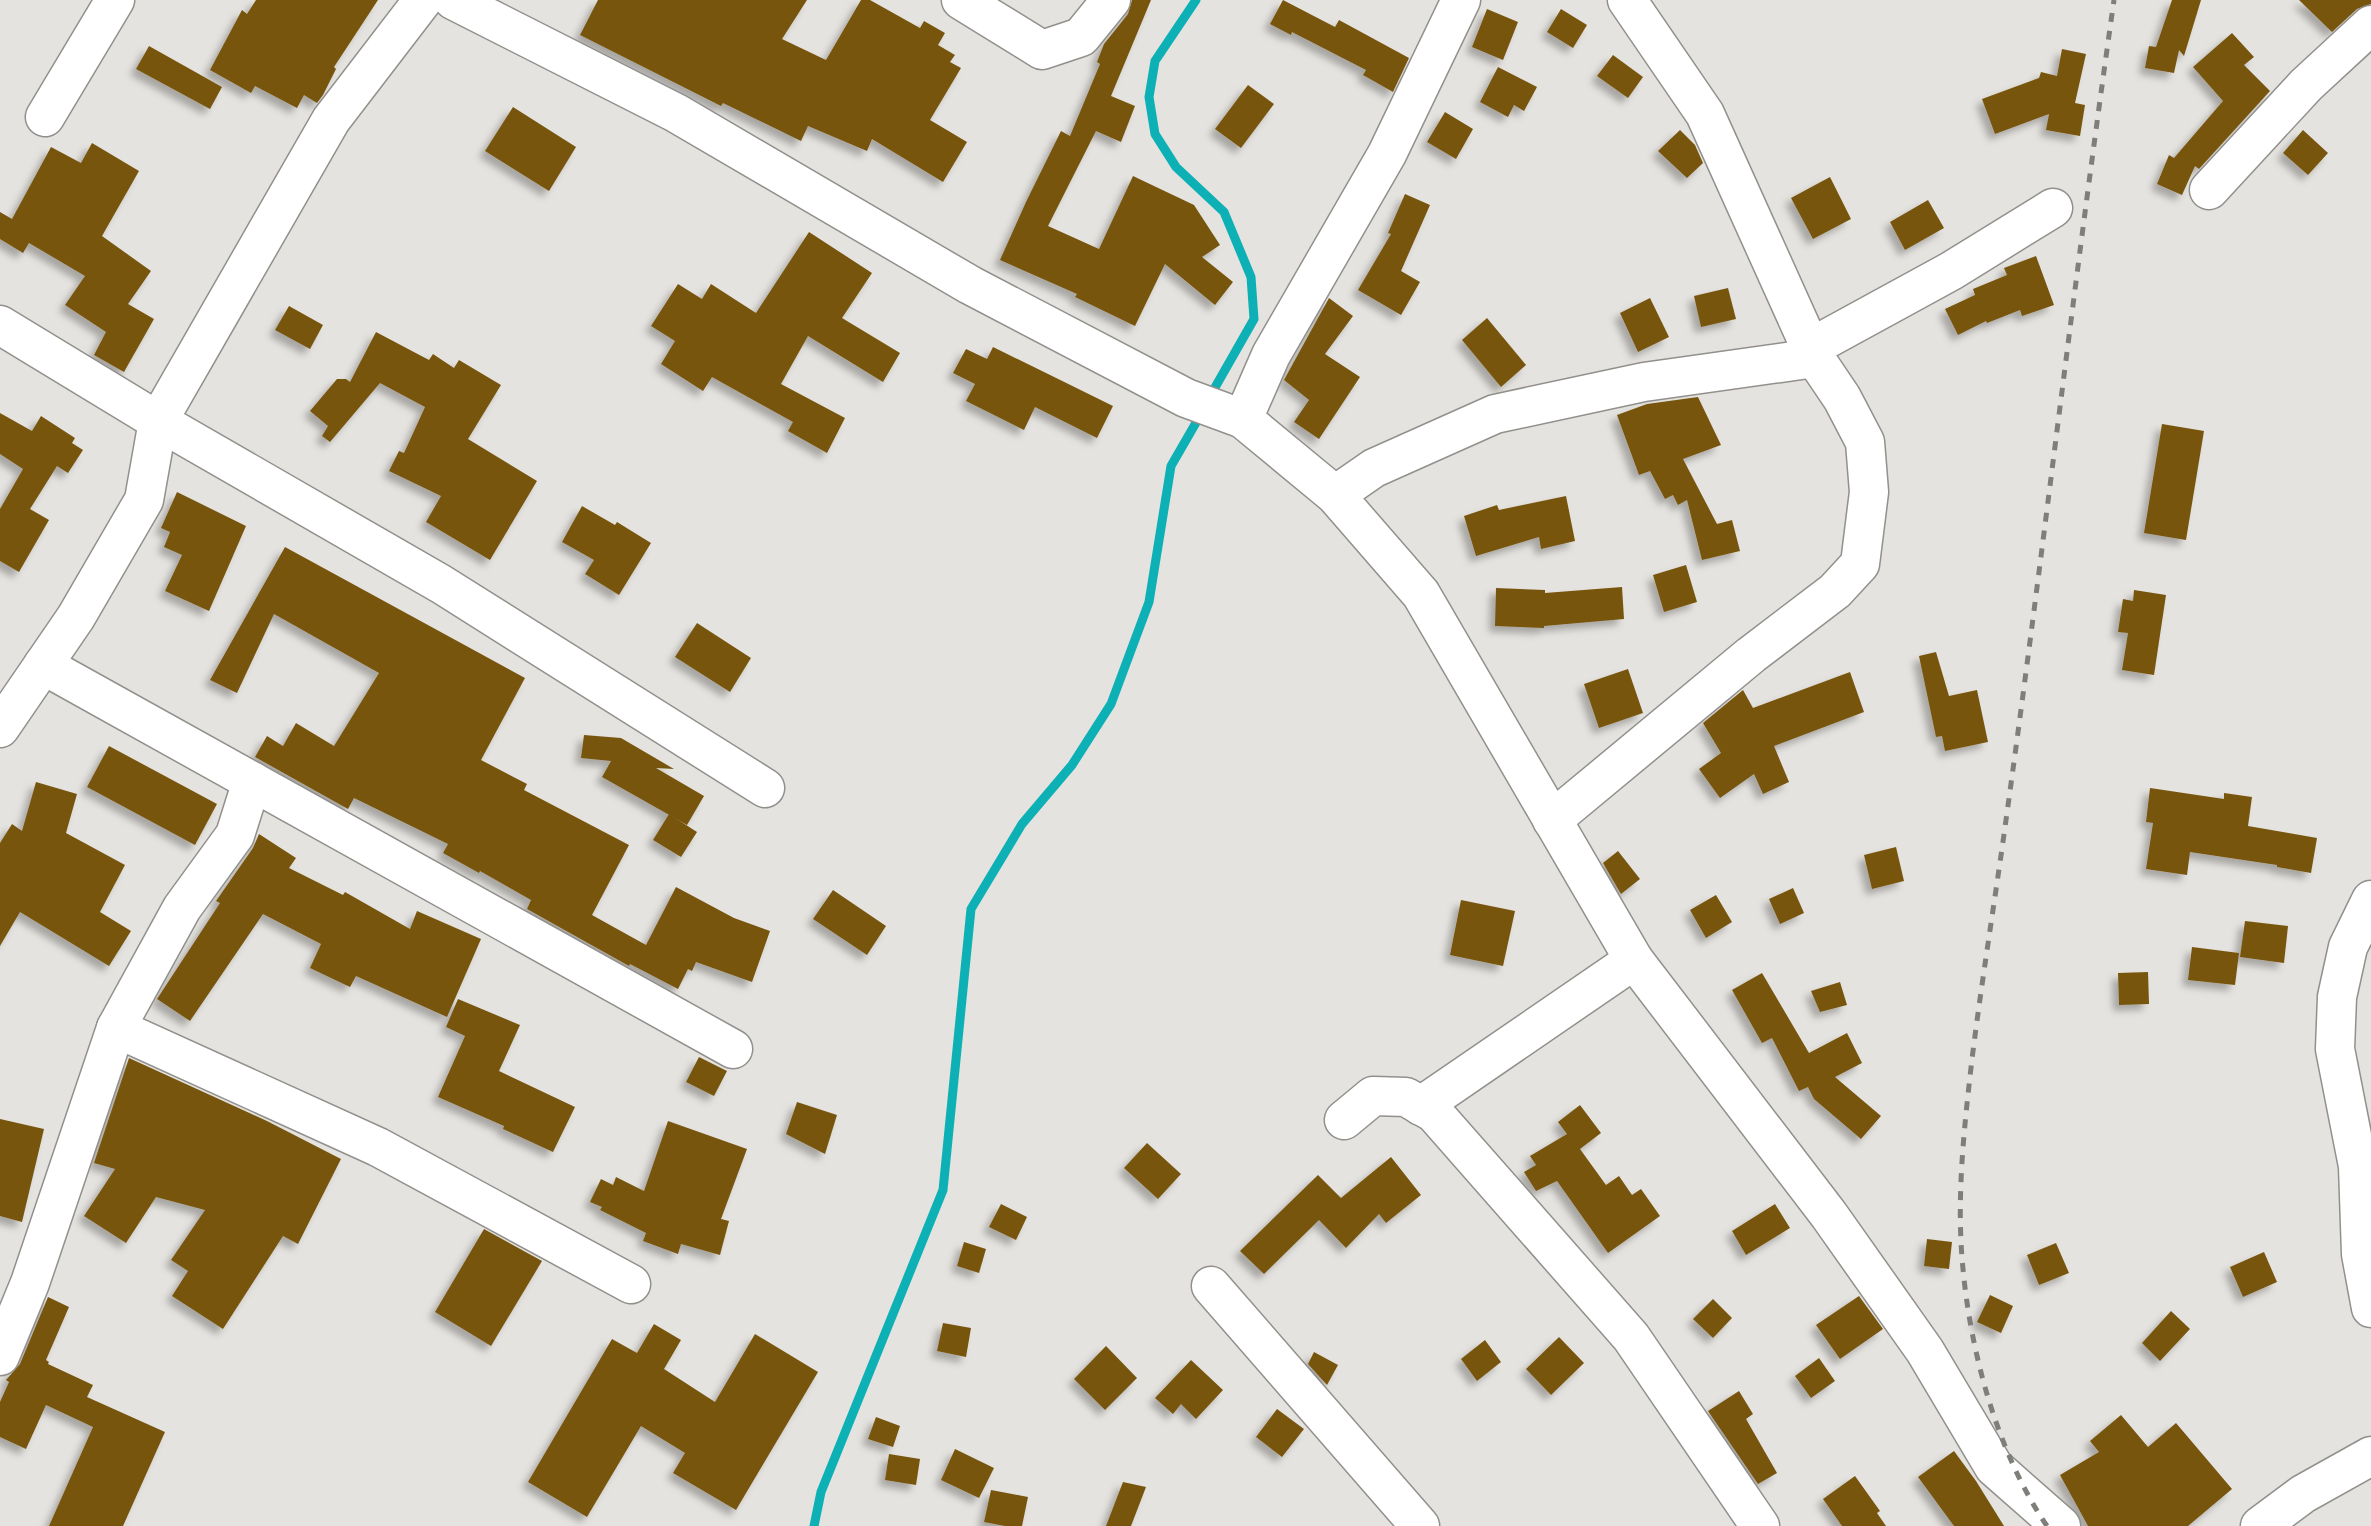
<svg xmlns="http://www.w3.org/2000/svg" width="2371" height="1526" font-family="Mulish,sans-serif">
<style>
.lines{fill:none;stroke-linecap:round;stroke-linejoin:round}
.stream{stroke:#0db0b5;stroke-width:9}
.building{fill:#785510;filter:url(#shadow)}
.minor-casing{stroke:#92908c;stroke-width:41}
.minor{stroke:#fff;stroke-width:38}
.rail{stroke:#7f7e7b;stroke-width:5;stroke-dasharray:9 9;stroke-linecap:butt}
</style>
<defs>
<filter id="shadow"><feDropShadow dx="-6" dy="6" stdDeviation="3.5" flood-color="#0004"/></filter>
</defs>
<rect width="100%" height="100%" fill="#e5e3df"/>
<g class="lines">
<g class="stream">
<polyline points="1196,0 1155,61 1149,97 1155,134 1176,167 1224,212 1251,277 1254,319 1209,398"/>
<polyline points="814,1526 821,1492 943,1190 971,909 1022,824 1072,765 1111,704 1149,602 1171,466 1201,414"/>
</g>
</g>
<g class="building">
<polygon points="256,0 378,0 334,67 336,69 323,95 317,103 304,95 297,108 255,86 251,93 210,70 242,10 247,14"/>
<polygon points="598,0 807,0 782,39 826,60 861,0 870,0 920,28 924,21 945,33 938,45 955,55 950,62 961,68 930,120 967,142 943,182 872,139 867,151 808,126 801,141 723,103 721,106 580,35"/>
<polygon points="1132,0 1151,0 1111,96 1135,106 1121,142 1096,131 1048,226 1099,249 1133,176 1194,205 1220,245 1202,257 1233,282 1215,305 1165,264 1135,326 1075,297 1077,294 1000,260 1026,202 1061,131 1070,136 1100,64 1097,62 1104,44 1128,14"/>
<polygon points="1283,0 1335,27 1339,20 1409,58 1393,92 1363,75 1366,70 1292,32 1291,35 1270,24"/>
<polygon points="2172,0 2201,0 2184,56 2179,50 2174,73 2145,68 2149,46 2156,47"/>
<polygon points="2299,0 2371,0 2371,4 2357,9 2332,32"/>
<polygon points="1487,9 1518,22 1503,60 1472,47"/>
<polygon points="1561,9 1587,25 1573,48 1547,32"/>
<polygon points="2232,33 2254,57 2244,65 2270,91 2199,169 2195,166 2182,195 2157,184 2169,155 2174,158 2223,101 2193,67"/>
<polygon points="149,46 222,87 210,109 136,69"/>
<polygon points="2062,49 2086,54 2075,103 2085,105 2080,136 2046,130 2049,114 1995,134 1982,99 2039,78 2041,72 2057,76"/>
<polygon points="1613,55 1643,77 1628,98 1597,76"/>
<polygon points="1498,67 1537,87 1524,111 1514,105 1508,117 1480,102"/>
<polygon points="1248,85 1274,104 1241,148 1215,129"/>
<polygon points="513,107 576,147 549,191 485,151"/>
<polygon points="1445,112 1473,129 1456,159 1427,142"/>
<polygon points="1680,130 1695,145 1703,163 1687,178 1658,151"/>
<polygon points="2303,130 2328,153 2308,175 2283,153"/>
<polygon points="92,143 139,171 102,236 151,271 128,304 154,319 124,372 94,355 106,332 65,305 85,276 29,243 23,253 0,239 0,212 12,219 51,147 81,163"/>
<polygon points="1830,177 1851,219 1813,239 1791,198"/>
<polygon points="1405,194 1430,205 1401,271 1420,282 1401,315 1358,290 1391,234 1388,233"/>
<polygon points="1928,200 1944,228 1905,250 1890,222"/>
<polygon points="809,232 872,273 842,318 900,353 883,382 808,336 781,384 845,418 827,453 788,431 793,422 712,377 703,391 661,364 675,341 651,326 678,284 702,299 711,284 756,313"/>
<polygon points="2036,256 2054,305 2022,316 2020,310 1987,323 1986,321 1958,335 1945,309 1975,295 1973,289 2007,275 2004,268"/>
<polygon points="1728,288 1736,319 1701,327 1694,296"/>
<polygon points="1329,298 1353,316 1325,354 1360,377 1319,439 1294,422 1309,400 1284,380"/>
<polygon points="1650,298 1669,337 1638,352 1620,313"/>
<polygon points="289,306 323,325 310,349 275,330"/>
<polygon points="1487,318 1526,365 1501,387 1462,340"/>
<polygon points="376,332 429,360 433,354 454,368 459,360 501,385 468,439 537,481 490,560 426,522 441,496 389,471 399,451 404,453 425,407 380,383 330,442 322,436 328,426 310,411 337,379 346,379 350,382"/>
<polygon points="993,347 1113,406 1097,438 1035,407 1024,430 966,401 975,384 953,373 966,349 987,359"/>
<polygon points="1698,397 1721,445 1683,459 1717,524 1732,520 1740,551 1702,560 1687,500 1678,505 1673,495 1665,499 1650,471 1639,475 1617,415 1647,404"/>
<polygon points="0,413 32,431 41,416 75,438 72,443 83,450 68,473 57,466 30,509 49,520 19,572 0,561 0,509 23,469 0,454"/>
<polygon points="2162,424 2204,431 2186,540 2144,533"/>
<polygon points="177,492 246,526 209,611 165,591 182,555 164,547 170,532 161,528"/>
<polygon points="1566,496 1575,541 1541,549 1539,537 1476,556 1464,516 1497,505 1499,510"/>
<polygon points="582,506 615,525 617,522 651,543 619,595 585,574 594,560 562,542"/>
<polygon points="285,547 525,678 481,760 527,784 524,790 629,845 592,915 646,945 676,887 734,918 770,931 752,982 696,962 692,971 688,969 678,989 630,964 629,966 527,909 531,900 480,871 479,873 443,853 448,844 354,798 348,809 255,757 267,736 283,746 296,723 334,746 379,673 274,614 237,693 210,680"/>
<polygon points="1686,565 1697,602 1664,612 1653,575"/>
<polygon points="1622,587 1624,619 1544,626 1544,628 1495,626 1496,588 1545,590 1545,593"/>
<polygon points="2134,590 2166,595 2154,675 2122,670 2128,633 2118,632 2123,599 2133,601"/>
<polygon points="697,623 751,658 730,692 675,657"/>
<polygon points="1936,652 1949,696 1977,690 1988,742 1945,751 1942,736 1936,737 1919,656"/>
<polygon points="1628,669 1643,713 1599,728 1584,684"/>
<polygon points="1850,672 1864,712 1774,746 1789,782 1763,794 1754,774 1720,798 1699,769 1721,753 1703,723 1743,690 1753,708"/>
<polygon points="584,735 621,738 674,769 656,768 704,796 687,825 602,777 611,761 581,758"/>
<polygon points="109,746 217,804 195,845 87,787"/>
<polygon points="36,782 77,794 66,833 125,865 100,912 131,931 109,966 20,912 0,946 0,843 12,824 22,831"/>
<polygon points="2150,788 2224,799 2224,793 2252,797 2248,826 2317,838 2311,873 2277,867 2277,865 2190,852 2187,875 2146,869 2153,823 2146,822"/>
<polygon points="669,814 697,832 681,857 653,840"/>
<polygon points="259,834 296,858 289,868 343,895 345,892 410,929 417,911 481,939 447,1017 356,976 350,987 310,968 321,944 263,914 190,1021 157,999 220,903 216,901 253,848"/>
<polygon points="1896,847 1904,881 1872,889 1864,855"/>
<polygon points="1618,851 1640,879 1621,894 1603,863"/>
<polygon points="1793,888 1804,913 1780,924 1769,899"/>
<polygon points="833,890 886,926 867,955 813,919"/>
<polygon points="1716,895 1732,922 1706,938 1690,910"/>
<polygon points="1461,900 1515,911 1503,966 1450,955"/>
<polygon points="2245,921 2288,926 2284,963 2240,957"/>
<polygon points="2192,947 2239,953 2235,985 2188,980"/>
<polygon points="2148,972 2149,1004 2119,1005 2118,973"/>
<polygon points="1762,973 1809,1053 1847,1033 1862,1063 1835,1077 1881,1116 1861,1139 1814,1099 1808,1087 1799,1091 1772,1038 1762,1043 1732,990"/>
<polygon points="1840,982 1847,1005 1820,1012 1811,991"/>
<polygon points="458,999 520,1025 499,1071 575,1107 553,1152 503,1129 504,1126 438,1097 465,1036 446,1027"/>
<polygon points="699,1057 727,1071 714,1096 686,1082"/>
<polygon points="129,1058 267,1121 341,1159 298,1244 283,1236 223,1329 172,1296 188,1271 171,1260 205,1210 156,1197 126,1243 84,1216 115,1169 94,1163"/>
<polygon points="797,1102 837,1115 825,1154 786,1134"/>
<polygon points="1580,1105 1601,1133 1580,1149 1606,1185 1619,1176 1632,1195 1641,1189 1660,1216 1608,1253 1557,1181 1536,1191 1524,1172 1536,1165 1530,1156 1567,1134 1558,1122"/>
<polygon points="0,1119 44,1129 22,1222 0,1216"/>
<polygon points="668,1121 747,1149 721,1219 729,1221 720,1255 681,1244 678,1254 643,1241 646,1233 600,1210 602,1207 590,1202 601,1179 613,1185 616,1177 644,1191"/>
<polygon points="1147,1143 1181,1174 1158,1199 1124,1168"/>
<polygon points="1391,1157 1421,1195 1386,1223 1379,1214 1346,1248 1319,1220 1264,1274 1240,1251 1318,1175 1341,1198"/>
<polygon points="1001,1204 1027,1217 1016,1240 989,1227"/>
<polygon points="1775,1204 1790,1228 1746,1255 1732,1231"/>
<polygon points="484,1229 542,1261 491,1346 435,1312"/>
<polygon points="1927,1239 1952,1242 1949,1269 1924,1266"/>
<polygon points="964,1242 986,1249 979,1273 957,1266"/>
<polygon points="2056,1243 2069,1273 2039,1285 2027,1255"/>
<polygon points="2264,1252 2277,1282 2243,1297 2230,1267"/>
<polygon points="1990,1295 2013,1306 2001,1333 1977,1322"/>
<polygon points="1859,1296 1883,1329 1840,1359 1816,1325"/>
<polygon points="48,1297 69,1307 46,1360 49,1362 48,1364 93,1385 87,1397 165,1432 123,1526 49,1526 93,1427 46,1405 26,1449 0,1437 0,1402 9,1382 6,1380 20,1364"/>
<polygon points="1713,1299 1732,1318 1713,1338 1693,1319"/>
<polygon points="2171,1311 2190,1329 2160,1361 2142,1343"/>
<polygon points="943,1323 971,1328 966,1357 937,1351"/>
<polygon points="654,1324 681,1340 664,1369 715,1402 755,1334 818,1372 736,1510 673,1473 685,1453 641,1426 587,1517 528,1482 612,1339 637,1353"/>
<polygon points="1559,1337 1584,1363 1551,1395 1526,1369"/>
<polygon points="1485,1340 1501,1362 1477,1381 1461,1359"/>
<polygon points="1106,1346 1137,1378 1105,1410 1074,1379"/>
<polygon points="1314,1352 1338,1365 1327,1385 1308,1364"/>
<polygon points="1819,1358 1835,1381 1811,1398 1795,1376"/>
<polygon points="1191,1360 1223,1390 1196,1419 1181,1404 1173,1414 1155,1398"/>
<polygon points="1739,1391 1753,1414 1746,1419 1777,1473 1758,1484 1708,1411"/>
<polygon points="1277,1409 1304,1429 1282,1457 1256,1437"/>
<polygon points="2121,1415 2148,1447 2176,1423 2232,1489 2188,1526 2088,1526 2060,1475 2099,1452 2090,1441"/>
<polygon points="876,1417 900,1426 893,1447 868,1439"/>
<polygon points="955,1449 994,1468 979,1498 941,1480"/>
<polygon points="1954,1451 1976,1481 2004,1526 1954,1526 1918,1477"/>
<polygon points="889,1454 920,1459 916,1485 885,1480"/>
<polygon points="1855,1476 1880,1511 1877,1513 1886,1526 1842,1526 1823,1499"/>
<polygon points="1123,1482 1146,1487 1131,1526 1106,1526"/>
<polygon points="991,1490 1028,1497 1022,1526 1005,1526 984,1522"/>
</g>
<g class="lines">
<g class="minor-casing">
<g id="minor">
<polyline points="453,0 676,113 970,285 1186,398 1243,419 1335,495 1421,594 1634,960 1829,1215 1925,1351 1994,1467 2061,1526"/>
<polyline points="961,0 1042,50 1081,37 1111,0"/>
<polyline points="45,117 115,0"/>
<polyline points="2209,190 2306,85 2371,25"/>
<polyline points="0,325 158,421 331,120 423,0"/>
<polyline points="1810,348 1951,271 2053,208"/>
<polyline points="1243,419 1271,355 1387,154 1461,0"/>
<polyline points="1335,495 1374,468 1495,414 1644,382 1815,358"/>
<polyline points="43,665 733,1049"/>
<polyline points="0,728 76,617 144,500 158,421 441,584 765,788"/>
<polyline points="1552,820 1751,655 1835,591 1860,564 1869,492 1865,442 1842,398 1815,358 1705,114 1627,0"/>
<polyline points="2371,900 2348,947 2337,997 2335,1049 2358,1166 2361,1254 2371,1308"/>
<polyline points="116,1028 378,1147 631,1284"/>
<polyline points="1421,1106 1634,960"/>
<polyline points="1344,1120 1373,1096 1406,1097 1434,1113 1631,1337 1760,1526"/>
<polyline points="1211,1286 1420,1526"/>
<polyline points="0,1356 30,1283 116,1028 182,908 235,835 252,781"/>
<polyline points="2260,1526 2303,1494 2371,1456"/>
</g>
</g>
<use href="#minor" class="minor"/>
<path class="rail" d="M2047,1526C1998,1454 1971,1355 1963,1269C1956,1199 1964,1129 1972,1059C1982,979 1995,900 2006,820C2044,547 2075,273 2114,0"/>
</g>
</svg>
